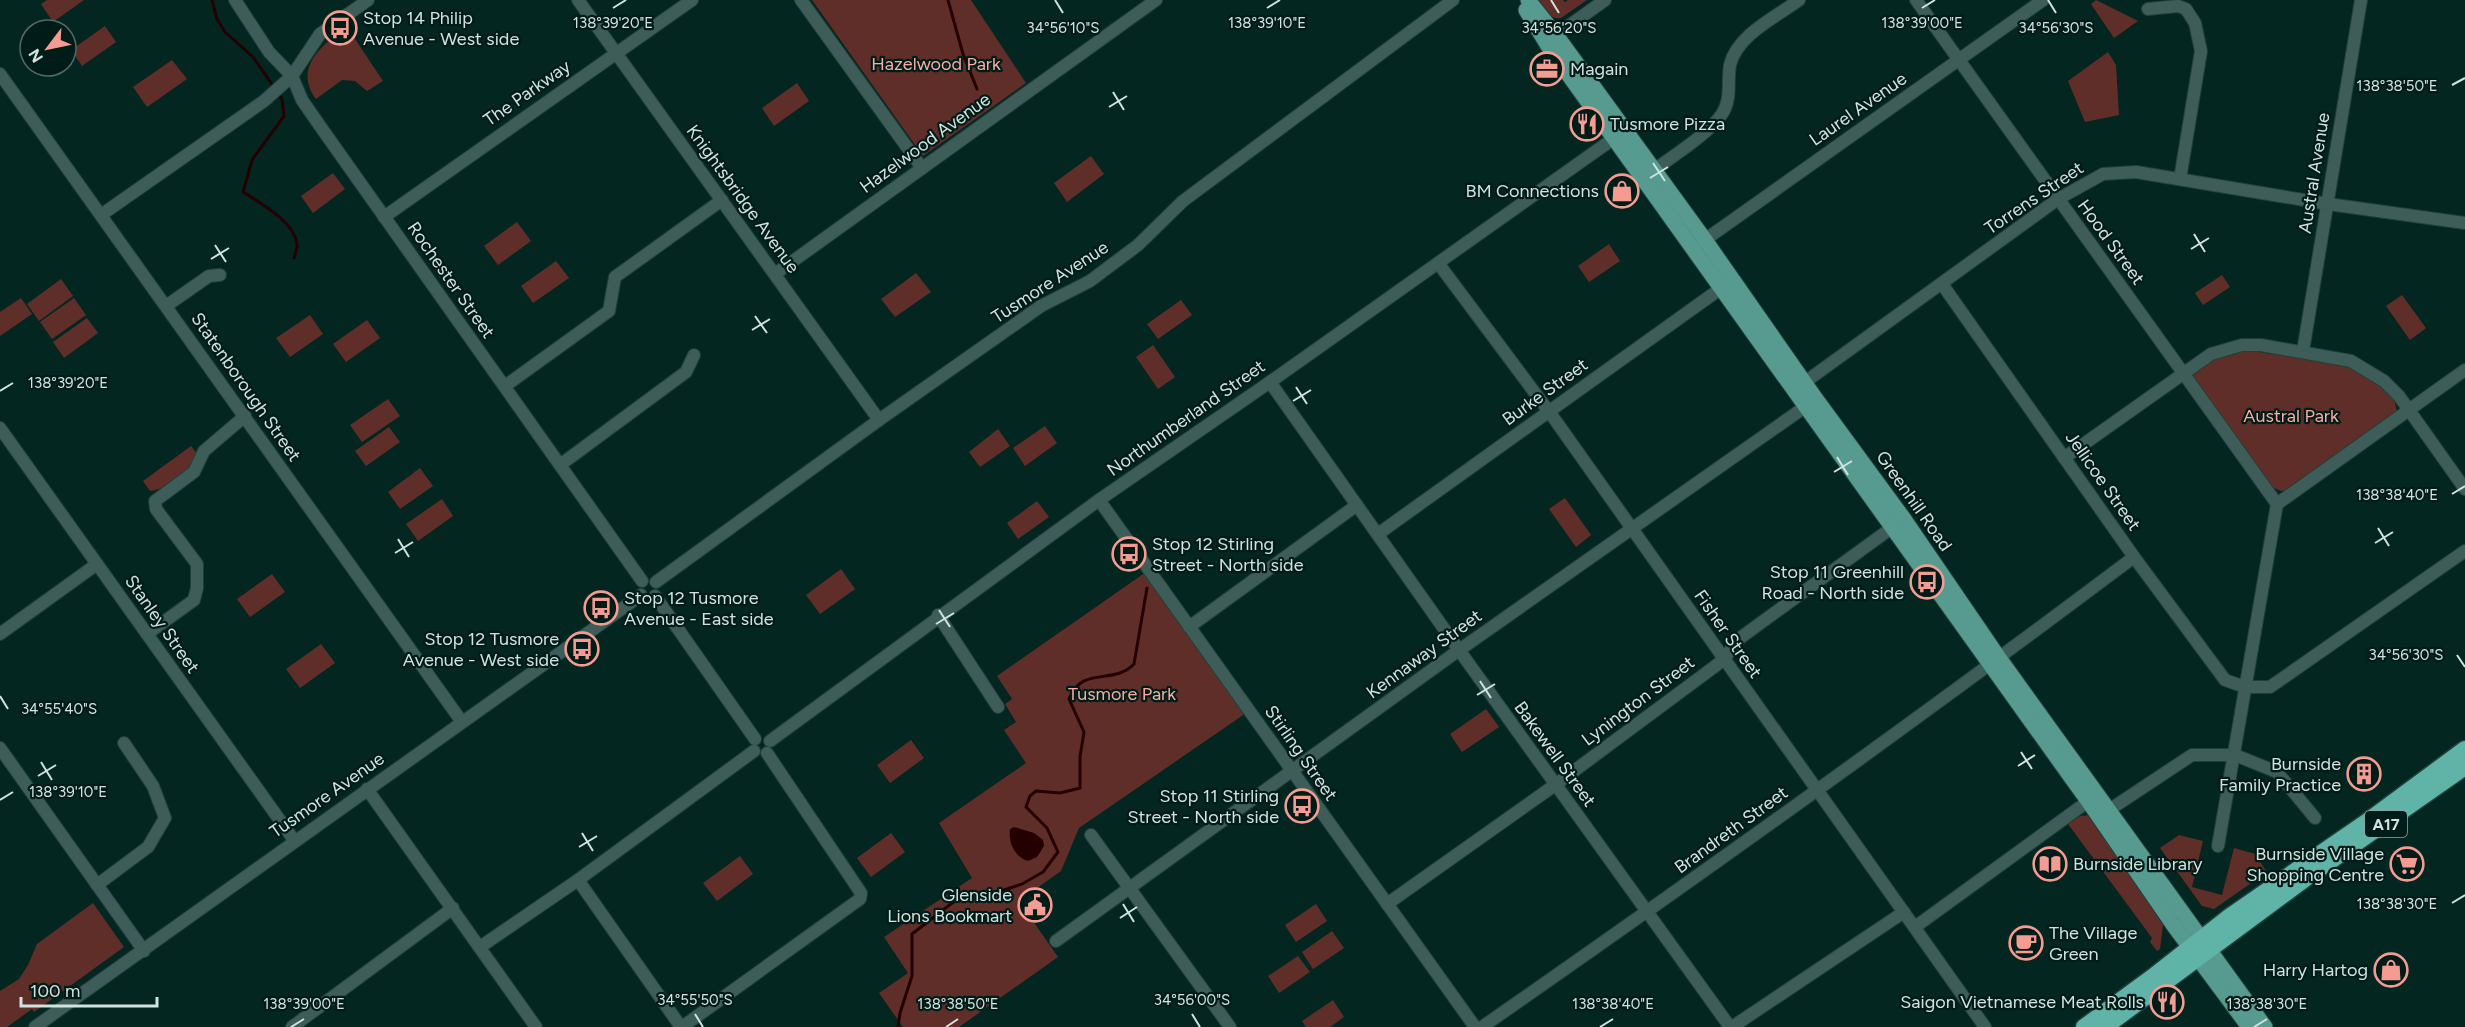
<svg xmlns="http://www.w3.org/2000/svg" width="2465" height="1027" font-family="Figtree,sans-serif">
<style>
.green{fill:#602e29}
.water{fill:#240001}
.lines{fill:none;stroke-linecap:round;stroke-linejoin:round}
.stream{stroke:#240001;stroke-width:3}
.minor-casing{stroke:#20403c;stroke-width:14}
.major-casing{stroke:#20403c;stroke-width:17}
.highway-casing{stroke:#20403c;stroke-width:19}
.minor{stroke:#3e5d58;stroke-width:12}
.major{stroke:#569a90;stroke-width:15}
.highway{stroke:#5fb3a7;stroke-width:16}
.ticks{fill:none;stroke:#d1e3df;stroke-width:2}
.labels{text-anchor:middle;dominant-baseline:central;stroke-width:4.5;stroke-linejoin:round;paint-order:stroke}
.shield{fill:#001c18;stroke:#92a7a3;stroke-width:1.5}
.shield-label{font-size:16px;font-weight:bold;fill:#d1e3df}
.poi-label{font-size:18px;fill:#d1e3df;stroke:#001c18;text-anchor:end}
.park-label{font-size:18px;fill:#f8aca3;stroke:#001c18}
.street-label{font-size:18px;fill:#d1e3df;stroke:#001c18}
.ticks-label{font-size:15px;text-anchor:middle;fill:#d1e3df;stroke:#001c18;stroke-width:4.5;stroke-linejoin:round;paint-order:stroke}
</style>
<rect width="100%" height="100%" fill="#032621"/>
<g class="green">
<polygon points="47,0 84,0 53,22 41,4"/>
<polygon points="812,0 971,0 1026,83 923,156"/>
<path d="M1538,0H1563L1565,2L1568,0H1587L1561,18C1549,20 1545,9 1538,0Z"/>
<polygon points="2096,0 2138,21 2114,38 2091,4"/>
<polygon points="105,26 116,42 82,66 71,50"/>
<path d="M347,27L383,81L367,91L355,81L342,80L316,99C293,67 323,44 347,27Z"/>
<polygon points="2108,52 2116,65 2119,115 2085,122 2068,81"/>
<polygon points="172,60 187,79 147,107 133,87"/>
<polygon points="797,83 809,101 774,126 762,108"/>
<polygon points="1091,156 1104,174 1067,202 1054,183"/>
<polygon points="333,173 345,189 313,213 301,196"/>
<polygon points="517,222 531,241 498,265 484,246"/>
<polygon points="1609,244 1620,261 1589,282 1578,266"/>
<polygon points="556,261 569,278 533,303 521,286"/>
<polygon points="916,273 931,292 895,317 881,299"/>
<polygon points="2222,275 2230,287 2203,305 2195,293"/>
<polygon points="61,279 73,296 39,321 27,304"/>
<polygon points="2402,295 2426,328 2410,340 2386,306"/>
<polygon points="21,298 32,314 0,336 0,312"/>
<polygon points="74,298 86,315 52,339 40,322"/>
<polygon points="1181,300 1192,315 1158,339 1147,324"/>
<polygon points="310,315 323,334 290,357 276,338"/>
<polygon points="87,318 98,333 64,358 53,342"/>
<polygon points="367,320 380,338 346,362 333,344"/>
<polygon points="1153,345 1175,377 1158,389 1136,357"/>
<polygon points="2245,350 2353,366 2375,380 2394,399 2397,412 2288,490 2281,491 2271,487 2189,374 2211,359"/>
<polygon points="388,399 400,416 362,442 350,425"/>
<polygon points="1045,426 1057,443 1025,466 1013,448"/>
<polygon points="389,427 400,442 366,466 355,451"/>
<polygon points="998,429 1010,446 980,467 969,452"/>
<path d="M191,446L197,454C189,475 173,487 150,491L143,481Z"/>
<polygon points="420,468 433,486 400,509 388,492"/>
<polygon points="1565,498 1591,535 1576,547 1549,509"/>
<polygon points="442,499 453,516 418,541 406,524"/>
<polygon points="1037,501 1049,517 1018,539 1007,523"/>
<polygon points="841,569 855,589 820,614 806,595"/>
<polygon points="1149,570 1249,711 1079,828 1061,871 1019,901 1058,957 959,1027 903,1027 879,993 908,973 884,937 972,878 939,823 1026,763 1004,730 1016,722 1005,704 1012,699 997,676"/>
<polygon points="272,574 285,592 250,617 237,599"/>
<polygon points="321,644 335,663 300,688 286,669"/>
<polygon points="1486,709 1499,727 1462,752 1450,734"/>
<polygon points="911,740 924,758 890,783 877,765"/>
<polygon points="2091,815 2141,887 2145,898 2163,925 2160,949 2157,951 2150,942 2152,938 2068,824 2080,816"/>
<polygon points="891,833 905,852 871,877 857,858"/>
<polygon points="2179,835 2203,841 2192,887 2222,895 2234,848 2255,854 2267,872 2214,909 2202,906 2160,848"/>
<polygon points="740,856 753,874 717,901 703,883"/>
<polygon points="93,903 124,947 34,1012 32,1009 7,1027 0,1027 0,991 19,979 28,965 37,944"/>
<polygon points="1316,904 1327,921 1296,942 1285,925"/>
<polygon points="1332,931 1344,948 1313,969 1302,952"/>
<polygon points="1298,956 1310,972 1279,993 1268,976"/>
<polygon points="1333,1000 1344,1017 1330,1027 1306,1027 1302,1021"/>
</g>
<path class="water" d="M1014,827L1034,833L1043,840L1044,846L1037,857L1028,861C1015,857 1008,843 1010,829Z"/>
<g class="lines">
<g class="stream">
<polyline points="212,0 217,19 225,32 253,57 274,87"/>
<polyline points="948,0 963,54 977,89"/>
<path d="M278,93L282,99L284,116L252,160L243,192C260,203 294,221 297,244C298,248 295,254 294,258"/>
<path d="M898,1027L900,1013L912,976V934L965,893H995L1022,884L1043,872L1058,852L1047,828L1026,807L1030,796L1036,791L1060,793L1080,788V757L1084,732L1069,699C1082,665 1113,686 1134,664L1147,588"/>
</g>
<g class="minor-casing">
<g id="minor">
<polyline points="235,0 269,52 292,76 302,100 320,126 642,581"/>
<polyline points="578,0 879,420"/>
<polyline points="801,0 922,168"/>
<polyline points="1916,0 2277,504"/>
<polyline points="2148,9 2178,6 2186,9 2195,23 2201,51 2180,179"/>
<polyline points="1549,40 1605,0"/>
<polyline points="0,74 462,722"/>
<path d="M1647,175C1667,160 1709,134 1722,114C1732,99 1727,82 1730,65C1737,35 1776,17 1799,0"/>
<polyline points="101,215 264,101 292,76 320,34 368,0"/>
<polyline points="384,217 692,0"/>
<polyline points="1699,244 2043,0"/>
<polyline points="1438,263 1553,417 1985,1027"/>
<polyline points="775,274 1156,0"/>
<polyline points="1942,284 2134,557 2225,680 2245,687 2270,687 2465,551"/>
<polyline points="166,306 209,276 220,275"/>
<polyline points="2303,351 2361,0"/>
<polyline points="1270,382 1459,650 1730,1027"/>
<polyline points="1805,382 2058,199 2103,174 2136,172 2328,204 2465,223"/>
<polyline points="505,386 609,311 615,277 722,200"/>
<polyline points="0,428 294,840"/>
<polyline points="2064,458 2211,354 2242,345 2261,345 2351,361 2384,381 2399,396 2465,489"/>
<polyline points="560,465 686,372 694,355"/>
<polyline points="1099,500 1475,1027"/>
<polyline points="2277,504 2465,370"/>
<polyline points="1378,534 1727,284"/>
<polyline points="656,582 879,420 1041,306 1090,281 1138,245 1183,201 1453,0"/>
<polyline points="655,596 755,739"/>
<polyline points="938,615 998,707"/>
<polyline points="1189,627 1357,505"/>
<polyline points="0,634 97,564"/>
<polyline points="147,634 194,600 197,588 197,564 156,509 155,501 194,472 204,451 245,416"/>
<polyline points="770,741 1099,500 1270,382 1620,134"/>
<polyline points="0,748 144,951"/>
<polyline points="367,789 536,1027"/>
<polyline points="2109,810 2192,755 2235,755 2277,772 2315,818"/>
<polyline points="1091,835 1230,1027"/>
<polyline points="2218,846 2277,504"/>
<polyline points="578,880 681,1027"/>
<polyline points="97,885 148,847 165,818 153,786 124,743"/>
<polyline points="1387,904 1555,785 1714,667 1723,660 1740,638 1897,524"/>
<polyline points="1915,927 2094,797"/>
<polyline points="1056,941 1455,653 1812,402"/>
<polyline points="480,947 578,880 754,751"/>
<polyline points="35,1027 641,595"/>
<polyline points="292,1027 453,908"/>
<polyline points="682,1027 860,899 861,893 767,753"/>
<path d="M1482,1027C1702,874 1920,718 2134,557"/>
<polyline points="1732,1027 1904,912"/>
</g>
</g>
<g class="major-casing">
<g id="major">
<polyline points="1528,0 1556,35 1705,240 1816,399 1904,519 1999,658 2265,1027"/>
<polyline points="1526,10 1550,49 2088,801 2174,926 2249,1027"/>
</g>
</g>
<g class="highway-casing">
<g id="highway">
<polyline points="2084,1027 2151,978 2230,916 2369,820 2465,749"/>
<polyline points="2105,1027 2305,879 2465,767"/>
</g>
</g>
<use href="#minor" class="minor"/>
<use href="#major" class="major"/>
<use href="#highway" class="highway"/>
</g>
<path class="ticks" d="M1055,0L1063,13M1551,0L1559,13M2048,0L2056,13M613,8L626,0M1267,8L1280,0M1922,8L1935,0M2452,85L2465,78M1113,92L1124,110M1109,107L1127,96M1653,163L1665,181M1650,178L1668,167M2194,234L2205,252M215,245L226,262M2191,249L2209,238M211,259L229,248M755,316L767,333M752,330L770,319M1296,387L1307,404M0,391L13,383M1293,401L1311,390M1837,457L1848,475M1834,472L1852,461M2452,494L2465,486M2378,528L2389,546M398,539L409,557M2375,543L2393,532M395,553L413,542M939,610L950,627M936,624L954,613M2457,655L2465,667M1480,681L1491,698M1477,695L1495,684M0,696L8,709M2021,752L2032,769M41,762L52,780M2018,766L2035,755M38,776L56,765M0,800L13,792M582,833L593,851M579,847L597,836M2452,903L2465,895M1123,904L1134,922M1120,918L1137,907M695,1014L703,1027M1192,1014L1200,1027M291,1027L304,1019M946,1027L958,1019M1600,1027L1613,1019M2254,1027L2267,1019"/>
<defs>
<g id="bus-ring" transform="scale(1.725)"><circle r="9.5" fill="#001c18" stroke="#f59c92" stroke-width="1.5"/><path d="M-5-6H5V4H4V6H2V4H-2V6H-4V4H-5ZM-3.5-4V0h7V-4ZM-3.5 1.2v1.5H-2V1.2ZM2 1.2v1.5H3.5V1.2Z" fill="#f59c92"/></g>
<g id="office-ring" transform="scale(1.725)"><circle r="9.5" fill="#001c18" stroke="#f59c92" stroke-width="1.5"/><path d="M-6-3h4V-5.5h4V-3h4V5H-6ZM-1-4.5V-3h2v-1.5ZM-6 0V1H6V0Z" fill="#f59c92"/></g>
<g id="restaurant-ring" transform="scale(1.725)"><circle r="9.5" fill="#001c18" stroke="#f59c92" stroke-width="1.5"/><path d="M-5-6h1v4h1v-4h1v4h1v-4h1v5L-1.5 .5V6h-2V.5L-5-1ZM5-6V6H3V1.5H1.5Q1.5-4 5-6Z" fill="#f59c92"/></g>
<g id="shop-ring" transform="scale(1.725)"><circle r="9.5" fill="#001c18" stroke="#f59c92" stroke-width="1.5"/><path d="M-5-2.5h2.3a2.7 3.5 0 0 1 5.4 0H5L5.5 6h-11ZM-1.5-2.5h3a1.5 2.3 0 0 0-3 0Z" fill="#f59c92"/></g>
<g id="building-ring" transform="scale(1.725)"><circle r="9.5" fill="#001c18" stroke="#f59c92" stroke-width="1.5"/><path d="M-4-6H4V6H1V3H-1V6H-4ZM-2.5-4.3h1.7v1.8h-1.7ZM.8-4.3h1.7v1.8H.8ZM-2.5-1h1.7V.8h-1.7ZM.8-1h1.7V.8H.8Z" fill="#f59c92"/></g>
<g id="library-ring" transform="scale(1.725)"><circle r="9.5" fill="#001c18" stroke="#f59c92" stroke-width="1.5"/><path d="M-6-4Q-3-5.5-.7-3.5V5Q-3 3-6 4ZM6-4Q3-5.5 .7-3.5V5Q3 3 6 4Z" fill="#f59c92"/></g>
<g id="supermarket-ring" transform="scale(1.725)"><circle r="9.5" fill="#001c18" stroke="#f59c92" stroke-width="1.5"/><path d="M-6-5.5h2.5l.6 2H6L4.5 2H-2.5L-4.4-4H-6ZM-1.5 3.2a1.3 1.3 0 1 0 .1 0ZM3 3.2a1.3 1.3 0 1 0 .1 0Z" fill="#f59c92"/></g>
<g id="civic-ring" transform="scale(1.725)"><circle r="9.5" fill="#001c18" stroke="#f59c92" stroke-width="1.5"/><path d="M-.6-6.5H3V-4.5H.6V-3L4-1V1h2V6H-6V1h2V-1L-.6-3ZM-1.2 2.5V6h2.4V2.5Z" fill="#f59c92"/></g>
<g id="cafe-ring" transform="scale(1.725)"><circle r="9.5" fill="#001c18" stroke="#f59c92" stroke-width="1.5"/><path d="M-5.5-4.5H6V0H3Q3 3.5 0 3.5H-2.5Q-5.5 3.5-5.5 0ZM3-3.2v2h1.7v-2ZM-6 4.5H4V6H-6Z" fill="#f59c92"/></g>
</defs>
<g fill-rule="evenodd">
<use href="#bus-ring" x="340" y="28"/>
<use href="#office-ring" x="1547" y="69"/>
<use href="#restaurant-ring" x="1587" y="124"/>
<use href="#shop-ring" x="1622" y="191"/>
<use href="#bus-ring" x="1129" y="554"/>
<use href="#bus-ring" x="1927" y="582"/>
<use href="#bus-ring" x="601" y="608"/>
<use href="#bus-ring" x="582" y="649"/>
<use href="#building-ring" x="2364" y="774"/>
<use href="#bus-ring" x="1302" y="806"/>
<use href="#library-ring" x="2050" y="864"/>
<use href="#supermarket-ring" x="2407" y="864"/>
<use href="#civic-ring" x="1035" y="905"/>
<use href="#cafe-ring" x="2026" y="943"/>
<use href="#shop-ring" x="2391" y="970"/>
<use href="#restaurant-ring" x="2167" y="1002"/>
</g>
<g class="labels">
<rect class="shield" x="2365" y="811" width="42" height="26" rx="4.5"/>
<g class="shield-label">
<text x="2386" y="824">A17</text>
</g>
<g class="poi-label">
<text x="363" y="18" text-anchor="start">Stop 14 Philip<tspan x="363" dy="21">Avenue - West side</tspan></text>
<text x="1570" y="69" text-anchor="start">Magain</text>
<text x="1610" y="124" text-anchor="start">Tusmore Pizza</text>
<text x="1599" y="191">BM Connections</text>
<text x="1152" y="544" text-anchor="start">Stop 12 Stirling<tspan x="1152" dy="21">Street - North side</tspan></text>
<text x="1904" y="572">Stop 11 Greenhill<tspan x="1904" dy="21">Road - North side</tspan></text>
<text x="624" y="598" text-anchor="start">Stop 12 Tusmore<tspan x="624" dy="21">Avenue - East side</tspan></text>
<text x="559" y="639">Stop 12 Tusmore<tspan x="559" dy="21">Avenue - West side</tspan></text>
<text x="2341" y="764">Burnside<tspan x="2341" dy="21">Family Practice</tspan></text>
<text x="1279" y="796">Stop 11 Stirling<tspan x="1279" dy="21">Street - North side</tspan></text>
<text x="2384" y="854">Burnside Village<tspan x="2384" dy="21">Shopping Centre</tspan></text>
<text x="2073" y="864" text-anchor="start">Burnside Library</text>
<text x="1012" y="895">Glenside<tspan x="1012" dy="21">Lions Bookmart</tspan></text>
<text x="2049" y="933" text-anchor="start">The Village<tspan x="2049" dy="21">Green</tspan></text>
<text x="2368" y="970">Harry Hartog</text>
<text x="2144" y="1002">Saigon Vietnamese Meat Rolls</text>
</g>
<g class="park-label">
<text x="936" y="64">Hazelwood Park</text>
<text x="2291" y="416">Austral Park</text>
<text x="1122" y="694">Tusmore Park</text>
</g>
<g class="street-label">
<text transform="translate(527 93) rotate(-35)">The Parkway</text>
<text transform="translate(1858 109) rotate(-35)">Laurel Avenue</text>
<text transform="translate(925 143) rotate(-36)">Hazelwood Avenue</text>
<text transform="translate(2314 173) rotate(-81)">Austral Avenue</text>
<text transform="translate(2034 198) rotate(-34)">Torrens Street</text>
<text transform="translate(743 199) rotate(54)">Knightsbridge Avenue</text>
<text transform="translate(2111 242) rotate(54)">Hood Street</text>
<text transform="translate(451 280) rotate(55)">Rochester Street</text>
<text transform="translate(1050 282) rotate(-33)">Tusmore Avenue</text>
<text transform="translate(246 387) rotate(55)">Statenborough Street</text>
<text transform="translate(1545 392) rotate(-36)">Burke Street</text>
<text transform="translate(1186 418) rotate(-35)">Northumberland Street</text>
<text transform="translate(2103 481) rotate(55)">Jellicoe Street</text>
<text transform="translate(1914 501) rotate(55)">Greenhill Road</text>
<text transform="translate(162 624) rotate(55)">Stanley Street</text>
<text transform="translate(1728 634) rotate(55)">Fisher Street</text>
<text transform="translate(1424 654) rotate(-36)">Kennaway Street</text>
<text transform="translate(1638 701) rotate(-37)">Lynington Street</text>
<text transform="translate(1301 753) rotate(55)">Stirling Street</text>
<text transform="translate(1555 754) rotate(54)">Bakewell Street</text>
<text transform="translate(327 795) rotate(-35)">Tusmore Avenue</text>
<text transform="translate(1731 830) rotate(-36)">Brandreth Street</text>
</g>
</g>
<g class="ticks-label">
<text x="1922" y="28">138°39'00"E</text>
<text x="613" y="28">138°39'20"E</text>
<text x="1267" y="28">138°39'10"E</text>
<text x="1063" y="33">34°56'10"S</text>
<text x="1559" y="33">34°56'20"S</text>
<text x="2056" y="33">34°56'30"S</text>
<text x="2397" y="91">138°38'50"E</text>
<text x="68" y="388">138°39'20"E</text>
<text x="2397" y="500">138°38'40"E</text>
<text x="2406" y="660">34°56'30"S</text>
<text x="59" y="714">34°55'40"S</text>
<text x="68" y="797">138°39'10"E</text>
<text x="2397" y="909">138°38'30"E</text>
<text x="695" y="1005">34°55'50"S</text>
<text x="1192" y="1005">34°56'00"S</text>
<text x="304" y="1009">138°39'00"E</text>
<text x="958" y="1009">138°38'50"E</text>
<text x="1613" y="1009">138°38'40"E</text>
<text x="2267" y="1009">138°38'30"E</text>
</g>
<g transform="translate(48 48) rotate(238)"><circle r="28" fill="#001c18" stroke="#546c68" stroke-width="1.5"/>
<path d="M0-4.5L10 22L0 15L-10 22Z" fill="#f59c92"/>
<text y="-9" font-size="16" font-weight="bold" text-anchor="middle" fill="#d1e3df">N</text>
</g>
<path d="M21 997v9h136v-9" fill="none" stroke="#d1e3df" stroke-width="3"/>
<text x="30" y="997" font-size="18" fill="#d1e3df" stroke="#001c18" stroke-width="4.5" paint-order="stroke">100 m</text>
</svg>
